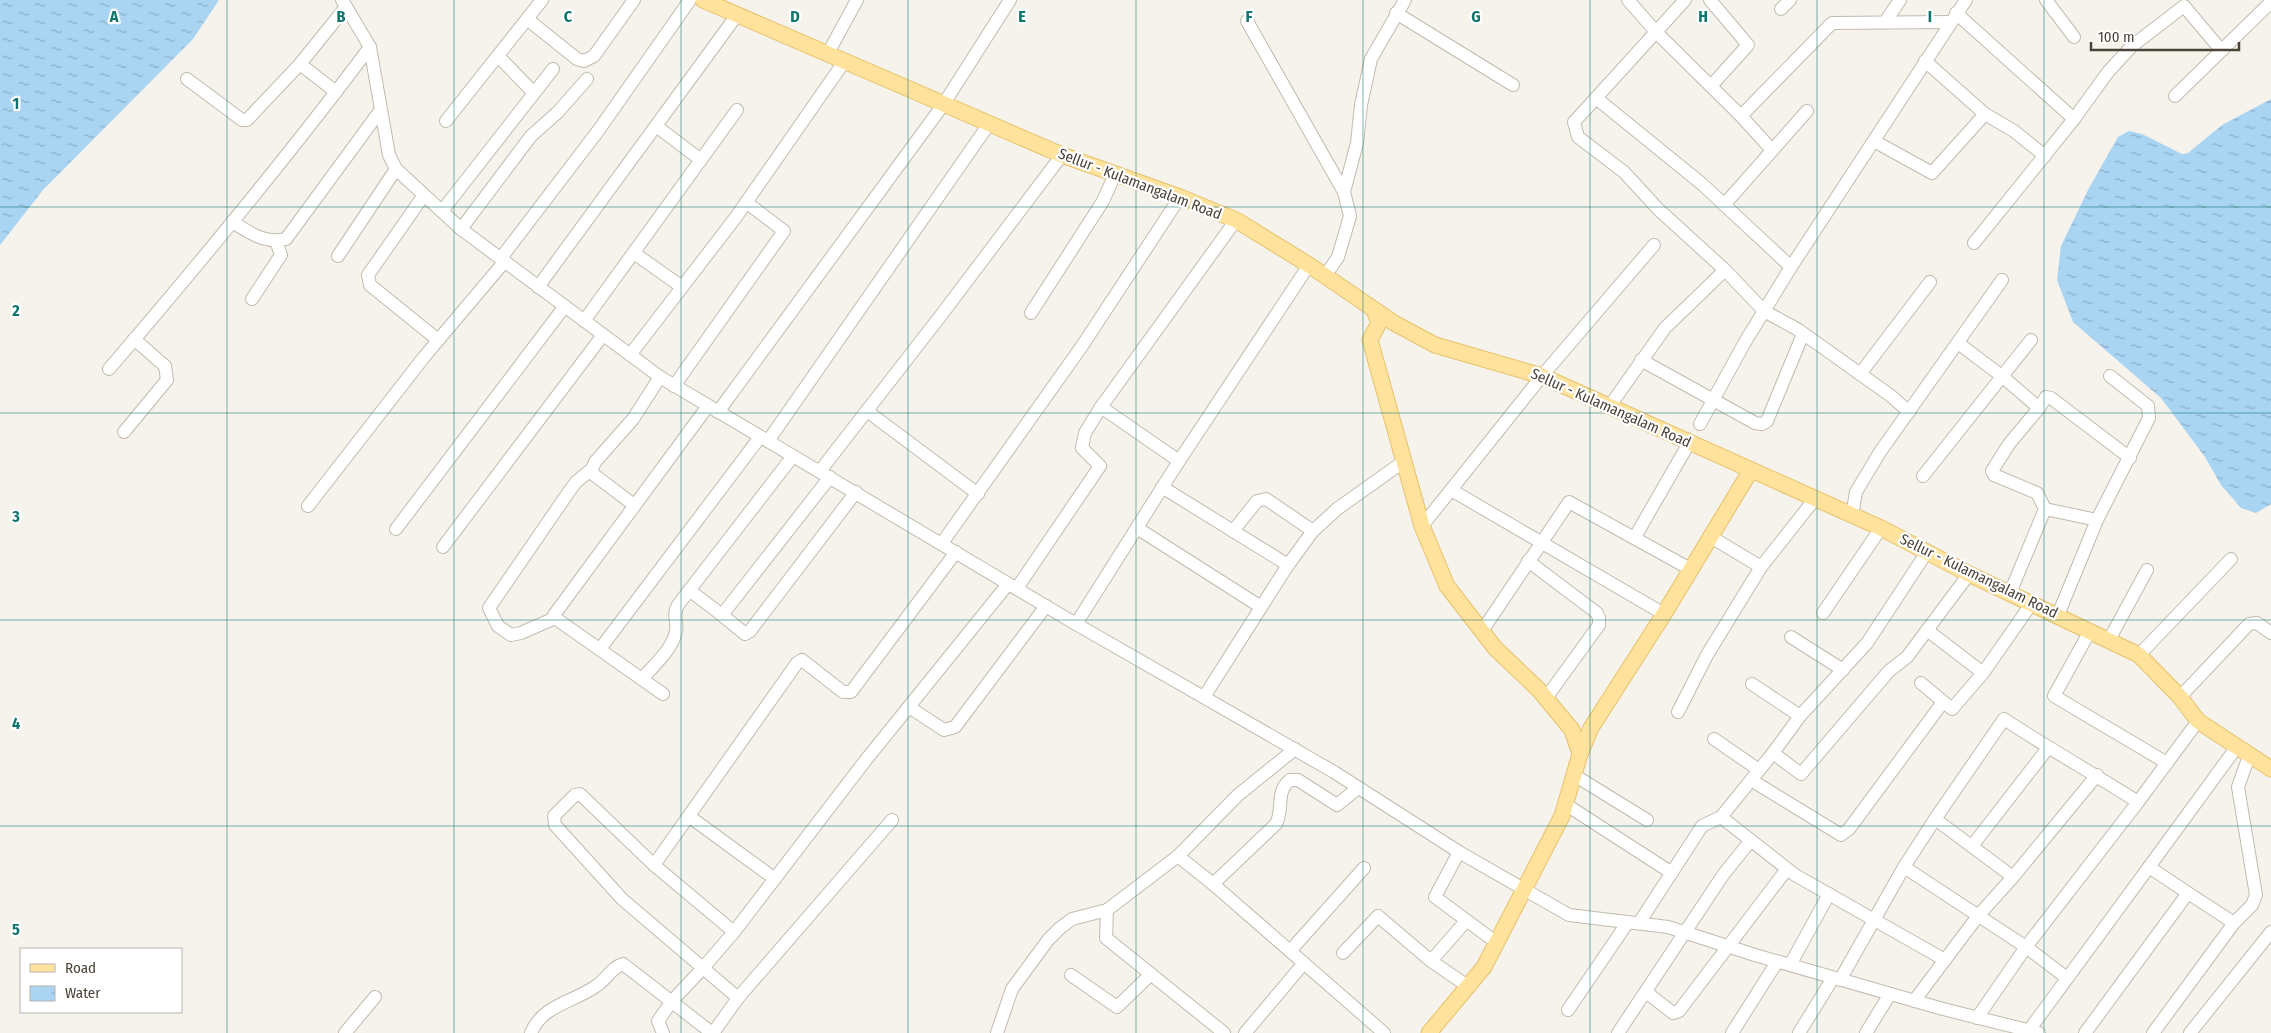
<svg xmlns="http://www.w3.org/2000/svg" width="2271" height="1033" font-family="'Fira Sans Condensed',sans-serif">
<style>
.water{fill:url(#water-ripples)}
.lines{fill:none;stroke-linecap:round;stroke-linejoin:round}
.minor-casing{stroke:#c2bbae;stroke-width:14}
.major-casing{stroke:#e6c16a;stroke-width:17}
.minor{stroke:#fff;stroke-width:12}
.major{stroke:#ffe39c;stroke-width:15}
.grid{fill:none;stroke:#0f766e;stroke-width:1;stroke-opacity:0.55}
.labels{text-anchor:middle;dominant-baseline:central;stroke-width:4.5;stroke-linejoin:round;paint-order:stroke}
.street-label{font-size:15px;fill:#4b4439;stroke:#fff}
.grid-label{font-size:16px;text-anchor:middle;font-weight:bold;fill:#0f766e;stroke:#fff;stroke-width:4.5;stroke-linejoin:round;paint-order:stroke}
</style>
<defs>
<pattern id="water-ripples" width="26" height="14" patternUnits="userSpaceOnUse" patternTransform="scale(1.25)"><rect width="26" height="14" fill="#a9d4f2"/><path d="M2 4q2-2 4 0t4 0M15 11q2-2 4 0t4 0" fill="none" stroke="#8caec5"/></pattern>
</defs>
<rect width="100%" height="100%" fill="#f6f3ec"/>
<g class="water">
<polygon points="0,0 219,0 193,39 43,190 0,245"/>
<polygon points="2271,99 2271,504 2256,513 2241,508 2221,485 2205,457 2161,398 2073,322 2057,280 2061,246 2089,188 2118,137 2129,131 2142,134 2182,154 2188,153 2222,125"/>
</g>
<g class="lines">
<g class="minor-casing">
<g id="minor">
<polyline points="342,0 370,47 389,155 396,169 461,229 660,377 1076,624"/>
<polyline points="1628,0 1656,32 1741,116 1832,23 1950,22"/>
<polyline points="1685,0 1596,98 1702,184 1791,267"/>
<polyline points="1710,0 1748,45 1711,86"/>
<polyline points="2046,0 2074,37"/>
<polyline points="1781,9 1790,0"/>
<polyline points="1396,13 1513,85"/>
<polyline points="1956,13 2074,119 2108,72 2132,46 2184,6 2221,50"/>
<polyline points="527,19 577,59 584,61 594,56 634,0"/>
<polyline points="1247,21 1344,192"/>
<polyline points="1885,22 1900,0"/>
<polyline points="827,55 857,0"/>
<polyline points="498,56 534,93"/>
<polyline points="1925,61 1985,114"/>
<polyline points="300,64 336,92"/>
<polyline points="187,79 242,120 247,120 300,64 346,7"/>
<polyline points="2175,96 2271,2"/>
<polyline points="1596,98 1574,122 1578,137 1624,172 1658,209 1725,270 1764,311 1797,329 1891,396 1909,412"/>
<polyline points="1741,116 1772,150"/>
<polyline points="446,121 542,0"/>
<polyline points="656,126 701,160"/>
<polyline points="1874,141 1932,173 1985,114 2014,131 2045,156"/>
<polyline points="424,195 368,275 370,285 438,340"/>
<polyline points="1724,205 1807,111"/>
<polyline points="442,211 553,69"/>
<path d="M232,222C251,233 264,244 286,239L380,111"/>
<polyline points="461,229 531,136 558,112 587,79"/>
<polyline points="1974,243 2074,119"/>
<polyline points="634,253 682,287"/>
<polyline points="338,256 396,169"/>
<polyline points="501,258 598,131 690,0"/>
<polyline points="1309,265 1179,461 1076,624 1334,772 1459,852 1569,915 1668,927 1755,955 1943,1009 2039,1033"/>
<polyline points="1325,276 1338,257 1350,216 1344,192 1357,143 1361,105 1371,59 1405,0"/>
<polyline points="538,287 737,15"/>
<polyline points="252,299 281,255 276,241"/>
<polyline points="1031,313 1103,201 1115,174"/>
<polyline points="584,321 737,110"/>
<polyline points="1958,343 2003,377 2039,408 2009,444 1992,471 1994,475 2037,493 2045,509"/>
<polyline points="630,355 736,217 844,62"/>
<polyline points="1641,360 1755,423 1762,424 1767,421 1803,334"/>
<path d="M109,369C199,264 287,158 370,47"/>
<polyline points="1860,374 1930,282"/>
<polyline points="674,386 784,231 746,202"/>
<polyline points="1609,407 1665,328 1725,270"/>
<polyline points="2039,408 2046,397 2051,398 2130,458"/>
<polyline points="867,411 978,494"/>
<polyline points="718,412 943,105 1010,0"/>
<polyline points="1700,424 1745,342 1791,267 1966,0"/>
<polyline points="124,432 167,380 165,366 134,339"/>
<polyline points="768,441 989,124"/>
<polyline points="1179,461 1101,407 1236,220"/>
<polyline points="820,471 942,314 1062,155"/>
<polyline points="1923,476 2031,340"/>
<polyline points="1162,487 1288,565"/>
<polyline points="1453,491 1664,614"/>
<polyline points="634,505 593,474 592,469 595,462 633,419 660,377"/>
<polyline points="308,506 424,357 505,261"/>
<polyline points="1852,516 1856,492 1880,452 2002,280"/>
<polyline points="1422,526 1542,376 1654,245"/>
<polyline points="1137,528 1261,607"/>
<polyline points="396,529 565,306"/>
<polyline points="1233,531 1257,501 1266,499 1313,531"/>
<polyline points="1635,537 1689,443"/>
<polyline points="942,543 1082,346 1180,197"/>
<polyline points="443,547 603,335"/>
<polyline points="1528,561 1597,613 1599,618 1599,625 1546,698"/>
<polyline points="1761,567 1814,500"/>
<polyline points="1017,588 1100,466 1082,448 1085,433 1101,407"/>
<polyline points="689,590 722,615 830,477"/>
<polyline points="2010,593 2045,509 2097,520"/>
<polyline points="1823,613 1881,528"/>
<polyline points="722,615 745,634 750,631 856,492"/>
<polyline points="2058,615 2097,520 2149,418 2148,406 2110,376"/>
<polyline points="555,618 521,633 511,635 498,626 489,608 568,493 576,482 592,469"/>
<polyline points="1927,630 1983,673"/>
<polyline points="1482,631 1569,502 1692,570"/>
<polyline points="2090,631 2054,696 2167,763"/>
<polyline points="1791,637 1843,670"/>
<polyline points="2109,640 2147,570"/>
<polyline points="600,649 760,437"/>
<polyline points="2139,655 2231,559"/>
<path d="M642,679C653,666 673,649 676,631C678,621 672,615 678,605L793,456"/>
<polyline points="1921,683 1952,709 1983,673 2032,603"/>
<polyline points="1752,684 1800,716"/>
<polyline points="663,694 555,618 554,615 708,406"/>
<polyline points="1204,697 1288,565 1313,531 1337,509 1403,462"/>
<polyline points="2180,697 2249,624 2257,623 2271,633"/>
<polyline points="909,707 944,730 955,727 1046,606"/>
<polyline points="1678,712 1707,655 1761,567 1711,537"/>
<polyline points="1714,739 1759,770"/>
<polyline points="1773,753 1800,716 1867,643 1927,552"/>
<polyline points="1574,775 1647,820"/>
<polyline points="1751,780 1841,835 1849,829 1943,702"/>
<polyline points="1565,804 1672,873"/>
<polyline points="690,817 775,879"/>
<polyline points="1721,817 1795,875 1945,960"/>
<polyline points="1972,846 2048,748"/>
<polyline points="1459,852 1435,897 1497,943"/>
<polyline points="1178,856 1213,884 1384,1033"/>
<polyline points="654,865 797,663 802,660 843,692 851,692 956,552"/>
<polyline points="1904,867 2026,947 2067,978"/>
<polyline points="2149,867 2236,748"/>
<polyline points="2013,877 2097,775"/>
<path d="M1213,884L1276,824C1284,809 1275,792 1290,780H1298L1337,805L1358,788"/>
<polyline points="2188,893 2234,923"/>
<polyline points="1107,910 1106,938 1224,1033"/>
<polyline points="1639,923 1702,826 1721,817 1773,753 1801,774 1889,671 1907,657 1969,574"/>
<polyline points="1290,951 1364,868"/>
<polyline points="1343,953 1378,916 1431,961 1469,987"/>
<polyline points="1431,961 1466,921"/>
<polyline points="1790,965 1829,894"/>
<polyline points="1071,975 1117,1007 1151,974"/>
<polyline points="1840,980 1904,867 1935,819"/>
<polyline points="1646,992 1673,1013 1679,1011 1787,869"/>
<polyline points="738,998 892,820"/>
<path d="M1914,1001L1978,916L2013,877L1935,819L2004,719C2048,748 2094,774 2138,802L2198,721"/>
<polyline points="1568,1010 1628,922"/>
<polyline points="1977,1018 2026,947 2138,802"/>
<polyline points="345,1033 375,997"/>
<path d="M531,1033C542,1005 574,1002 596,986C606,980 612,967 623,964L712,1033"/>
<polyline points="663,1033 658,1021 672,1001 703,968 622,899 555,825 554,816 575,795 580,794 654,865 734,932"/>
<polyline points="713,1033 738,998 703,968 734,932 865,761 1008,584"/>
<polyline points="997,1033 1012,989 1048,940 1060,928 1072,919 1107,910 1178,856 1238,795 1295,749"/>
<polyline points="1245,1033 1304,963"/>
<polyline points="1618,1033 1723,875 1751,840"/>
<polyline points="1732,1033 1777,962"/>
<polyline points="1799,1033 1833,978"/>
<polyline points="1866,1033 1890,994"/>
<polyline points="2027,1033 2149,867 2188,893 2085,1033"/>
<polyline points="2153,1033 2234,923 2252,905 2256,895 2238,787 2249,756"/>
<polyline points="2190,1033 2271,932"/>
</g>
</g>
<g class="major-casing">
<g id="major">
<polyline points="703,0 1062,155 1180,197 1236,220 1309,265 1394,323 1435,345 1542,376 1881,528 1969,574 2139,655 2180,697 2198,721 2271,769"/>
<polyline points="1374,310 1379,323 1370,340 1422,526 1447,586 1495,648 1539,690 1572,730 1580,754"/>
<polyline points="1429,1033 1484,967 1562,816 1580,754 1591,728 1664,614 1751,470"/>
</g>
</g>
<use href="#minor" class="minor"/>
<use href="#major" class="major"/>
</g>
<path class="grid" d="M227,0V1033M454,0V1033M681,0V1033M908,0V1033M1136,0V1033M1363,0V1033M1590,0V1033M1817,0V1033M2044,0V1033M0,207H2271M0,413H2271M0,620H2271M0,826H2271"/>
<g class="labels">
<g class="street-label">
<text transform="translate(1140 184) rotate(21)">Sellur - Kulamangalam Road</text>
<text transform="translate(1611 408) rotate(24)">Sellur - Kulamangalam Road</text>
<text transform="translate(1979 576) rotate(26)">Sellur - Kulamangalam Road</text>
</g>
</g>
<g class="grid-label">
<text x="114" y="22">A</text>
<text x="341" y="22">B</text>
<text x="568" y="22">C</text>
<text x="795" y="22">D</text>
<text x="1022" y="22">E</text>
<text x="1249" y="22">F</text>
<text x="1476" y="22">G</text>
<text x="1703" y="22">H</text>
<text x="1930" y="22">I</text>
<text x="16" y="109">1</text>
<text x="16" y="316">2</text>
<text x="16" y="522">3</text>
<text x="16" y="729">4</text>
<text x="16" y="935">5</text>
</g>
<rect x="20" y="948" width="162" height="65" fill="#ffffff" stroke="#b7b4b0"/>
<rect x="30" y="964" width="25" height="8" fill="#ffe39c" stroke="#b7b4b0"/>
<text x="65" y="973" font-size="15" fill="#4b4439">Road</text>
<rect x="30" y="986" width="25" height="15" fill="url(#water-ripples)" stroke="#b7b4b0"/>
<text x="65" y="998" font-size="15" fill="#4b4439">Water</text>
<path d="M2091 42v8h148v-8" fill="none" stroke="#4b4439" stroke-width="2.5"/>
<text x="2098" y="42" font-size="15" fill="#4b4439" stroke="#ffffff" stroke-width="4" paint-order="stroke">100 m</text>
</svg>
